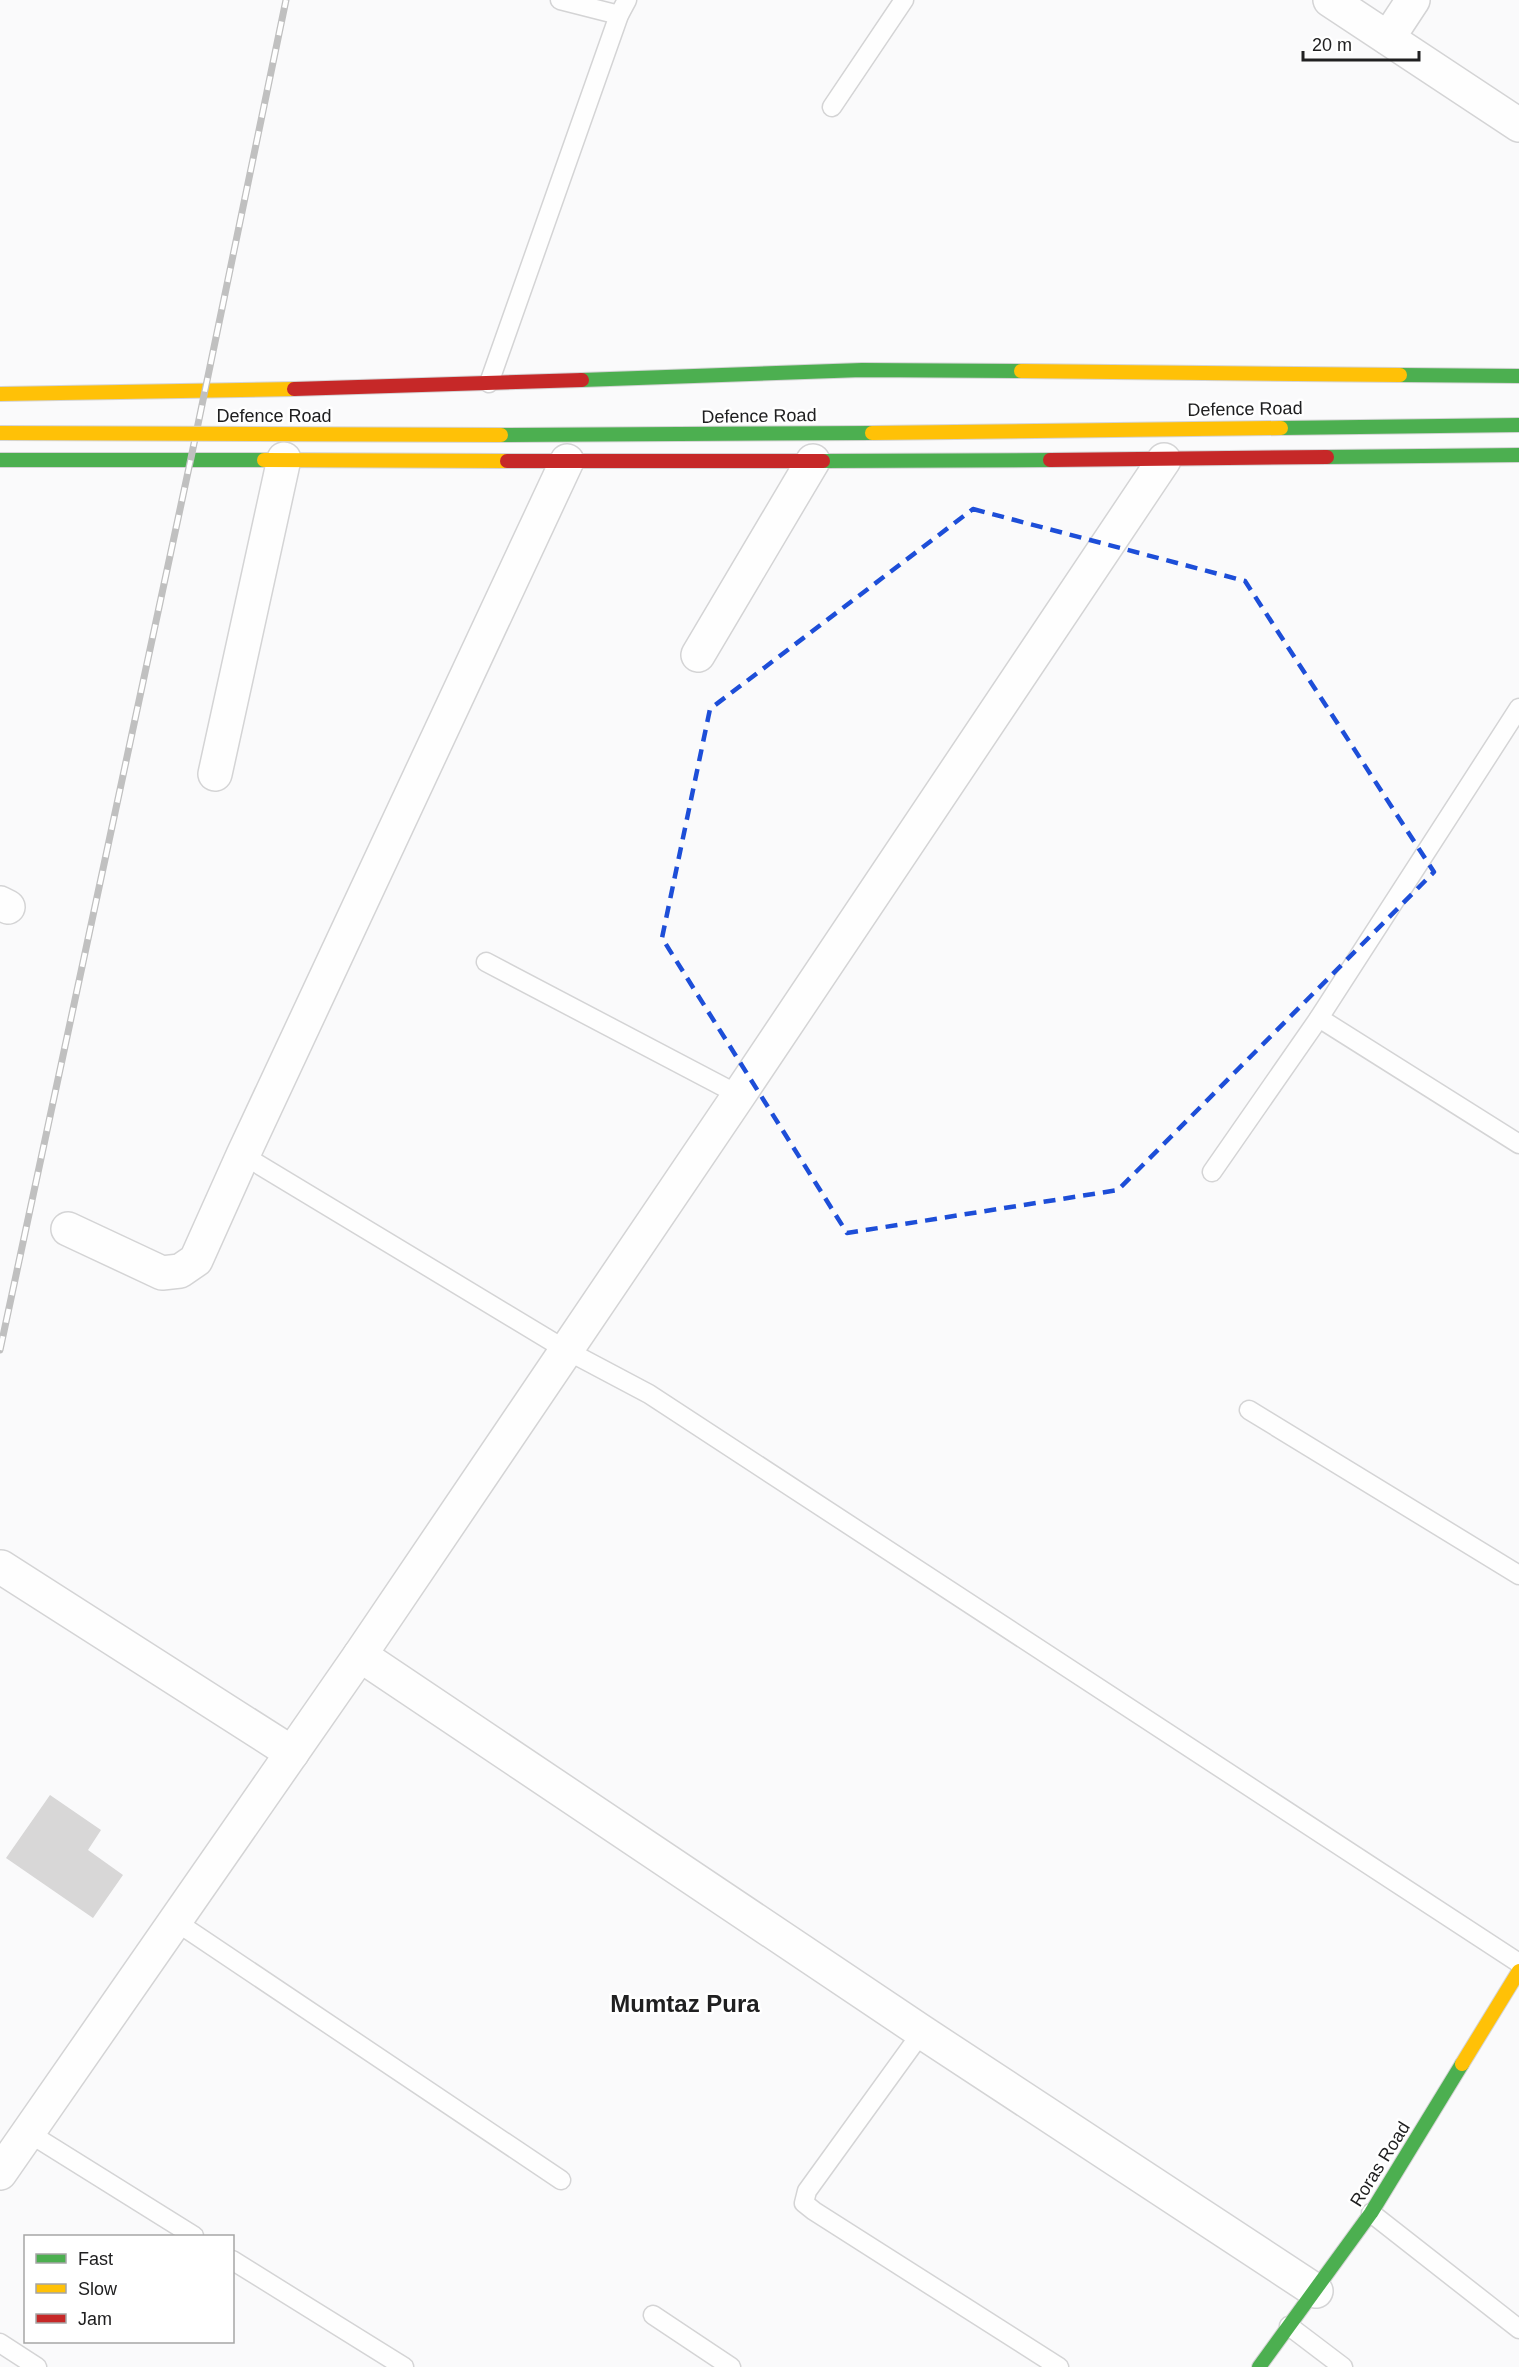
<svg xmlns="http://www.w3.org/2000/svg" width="1519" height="2367" font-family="Helvetica,sans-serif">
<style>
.building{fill:#d8d7d7}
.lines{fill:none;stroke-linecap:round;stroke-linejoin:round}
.lane-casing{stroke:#d4d4d5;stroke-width:21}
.street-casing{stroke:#d4d4d5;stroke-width:36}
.fast-casing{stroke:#d4d4d5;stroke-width:16}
.slow-casing{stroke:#d4d4d5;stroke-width:16}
.jam-casing{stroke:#d4d4d5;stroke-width:16}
.lane{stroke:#fefefe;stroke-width:18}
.street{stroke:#fefefe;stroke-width:33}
.fast{stroke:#4caf50;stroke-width:14}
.slow{stroke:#ffc107;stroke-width:14}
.jam{stroke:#c62828;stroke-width:14}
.rail-casing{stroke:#c0c0c0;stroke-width:7}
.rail{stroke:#fff;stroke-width:4.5;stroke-dasharray:14;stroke-linecap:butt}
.fast-bridge-casing{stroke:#d4d4d5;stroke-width:16;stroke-linecap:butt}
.slow-bridge-casing{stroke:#d4d4d5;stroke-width:16;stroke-linecap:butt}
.fast-bridge{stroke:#4caf50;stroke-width:14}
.slow-bridge{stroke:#ffc107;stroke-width:14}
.marked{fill:none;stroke:#1d4ed8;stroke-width:4.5;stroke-dasharray:12 8;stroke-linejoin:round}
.labels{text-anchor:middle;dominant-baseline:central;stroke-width:5;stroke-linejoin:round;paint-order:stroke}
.street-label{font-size:18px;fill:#202021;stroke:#fff}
.district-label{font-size:24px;font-weight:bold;fill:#202021;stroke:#fff}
</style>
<rect width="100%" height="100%" fill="#fafafb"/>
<polygon class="building" points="50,1795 101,1830 88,1850 123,1875 93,1918 6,1858"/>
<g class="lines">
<g class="lane-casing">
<g id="lane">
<polyline points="560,0 619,15"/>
<polyline points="832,107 904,0"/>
<polyline points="489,383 619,15 627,0"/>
<polyline points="486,962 739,1095"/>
<polyline points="1319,1018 1519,1144"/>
<polyline points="243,1155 566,1350 649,1394 1519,1963"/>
<polyline points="1212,1172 1319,1018 1519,708"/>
<polyline points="1249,1410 1519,1575"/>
<polyline points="175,1921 561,2180"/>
<polyline points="922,2032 807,2191 804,2203 814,2211 1059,2367"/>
<polyline points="29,2133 194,2236"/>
<polyline points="1371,2213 1519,2329"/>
<polyline points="232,2260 404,2367"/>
<polyline points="653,2315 731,2367"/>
<polyline points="1289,2326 1343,2367"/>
<polyline points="0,2343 37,2367"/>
</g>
</g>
<g class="street-casing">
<g id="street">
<polyline points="1330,0 1519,125"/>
<polyline points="1388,38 1413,0"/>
<polyline points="698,655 813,461"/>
<polyline points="215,774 284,459"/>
<polyline points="0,903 8,907"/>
<polyline points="68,1229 162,1273 180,1271 196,1260 243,1155 567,461"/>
<polyline points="1,1567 292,1753"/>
<polyline points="360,1655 922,2032 1316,2291"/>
<polyline points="0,2173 360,1655 739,1095 1164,460"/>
</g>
</g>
<g class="fast-casing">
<g id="fast">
<polyline points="1400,375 1519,376"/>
<polyline points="582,380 862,370 1021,371"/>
<polyline points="1327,457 1519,455"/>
<polyline points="0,460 264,460"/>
<polyline points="823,461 1050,460"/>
<polyline points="1259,2367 1371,2213 1462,2064"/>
</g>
</g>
<g class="slow-casing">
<g id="slow">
<polyline points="1021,371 1400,375"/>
<polyline points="0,394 294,389"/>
<polyline points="264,460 507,461"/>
<polyline points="1462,2064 1519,1971"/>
</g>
</g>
<g class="jam-casing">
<g id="jam">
<polyline points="294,389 582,380"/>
<polyline points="1050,460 1327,457"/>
<polyline points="507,461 823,461"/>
</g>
</g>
<use href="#lane" class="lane"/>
<use href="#street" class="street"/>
<use href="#fast" class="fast"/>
<use href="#slow" class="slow"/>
<use href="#jam" class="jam"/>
<g class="rail-casing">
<polyline id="rail" points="0,1350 191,458 286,0"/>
</g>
<use href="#rail" class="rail"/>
<g class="fast-bridge-casing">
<g id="fast-bridge">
<polyline points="1281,428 1519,425"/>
<polyline points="501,435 872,433"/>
</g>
</g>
<g class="slow-bridge-casing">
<g id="slow-bridge">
<polyline points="0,433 501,435"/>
<polyline points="872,433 1281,428"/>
</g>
</g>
<use href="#fast-bridge" class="fast-bridge"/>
<use href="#slow-bridge" class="slow-bridge"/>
</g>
<path class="marked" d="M973,509L1245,581L1434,872L1118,1190L847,1233L662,938L710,709Z"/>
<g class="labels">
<g class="street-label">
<text transform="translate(1245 409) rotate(-1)">Defence Road</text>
<text x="274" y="416">Defence Road</text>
<text transform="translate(759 416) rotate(-1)">Defence Road</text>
<text transform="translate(1380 2164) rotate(-58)">Roras Road</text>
</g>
<g class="district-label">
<text x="685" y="2003">Mumtaz Pura</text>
</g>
</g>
<rect x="24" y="2235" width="210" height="108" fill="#ffffff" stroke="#a6a6a6" stroke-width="1.5"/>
<rect x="36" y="2254" width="30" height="9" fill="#4caf50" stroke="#a6a6a6" stroke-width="1.5"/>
<text x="78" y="2265" font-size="18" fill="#202021">Fast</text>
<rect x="36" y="2284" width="30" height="9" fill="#ffc107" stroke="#a6a6a6" stroke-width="1.5"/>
<text x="78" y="2295" font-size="18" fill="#202021">Slow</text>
<rect x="36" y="2314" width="30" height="9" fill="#c62828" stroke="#a6a6a6" stroke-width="1.5"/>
<text x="78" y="2325" font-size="18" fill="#202021">Jam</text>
<path d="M1303 51v9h116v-9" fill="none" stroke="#202021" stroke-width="3"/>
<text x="1312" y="51" font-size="18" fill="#202021" stroke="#ffffff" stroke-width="4.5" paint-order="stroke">20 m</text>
</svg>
